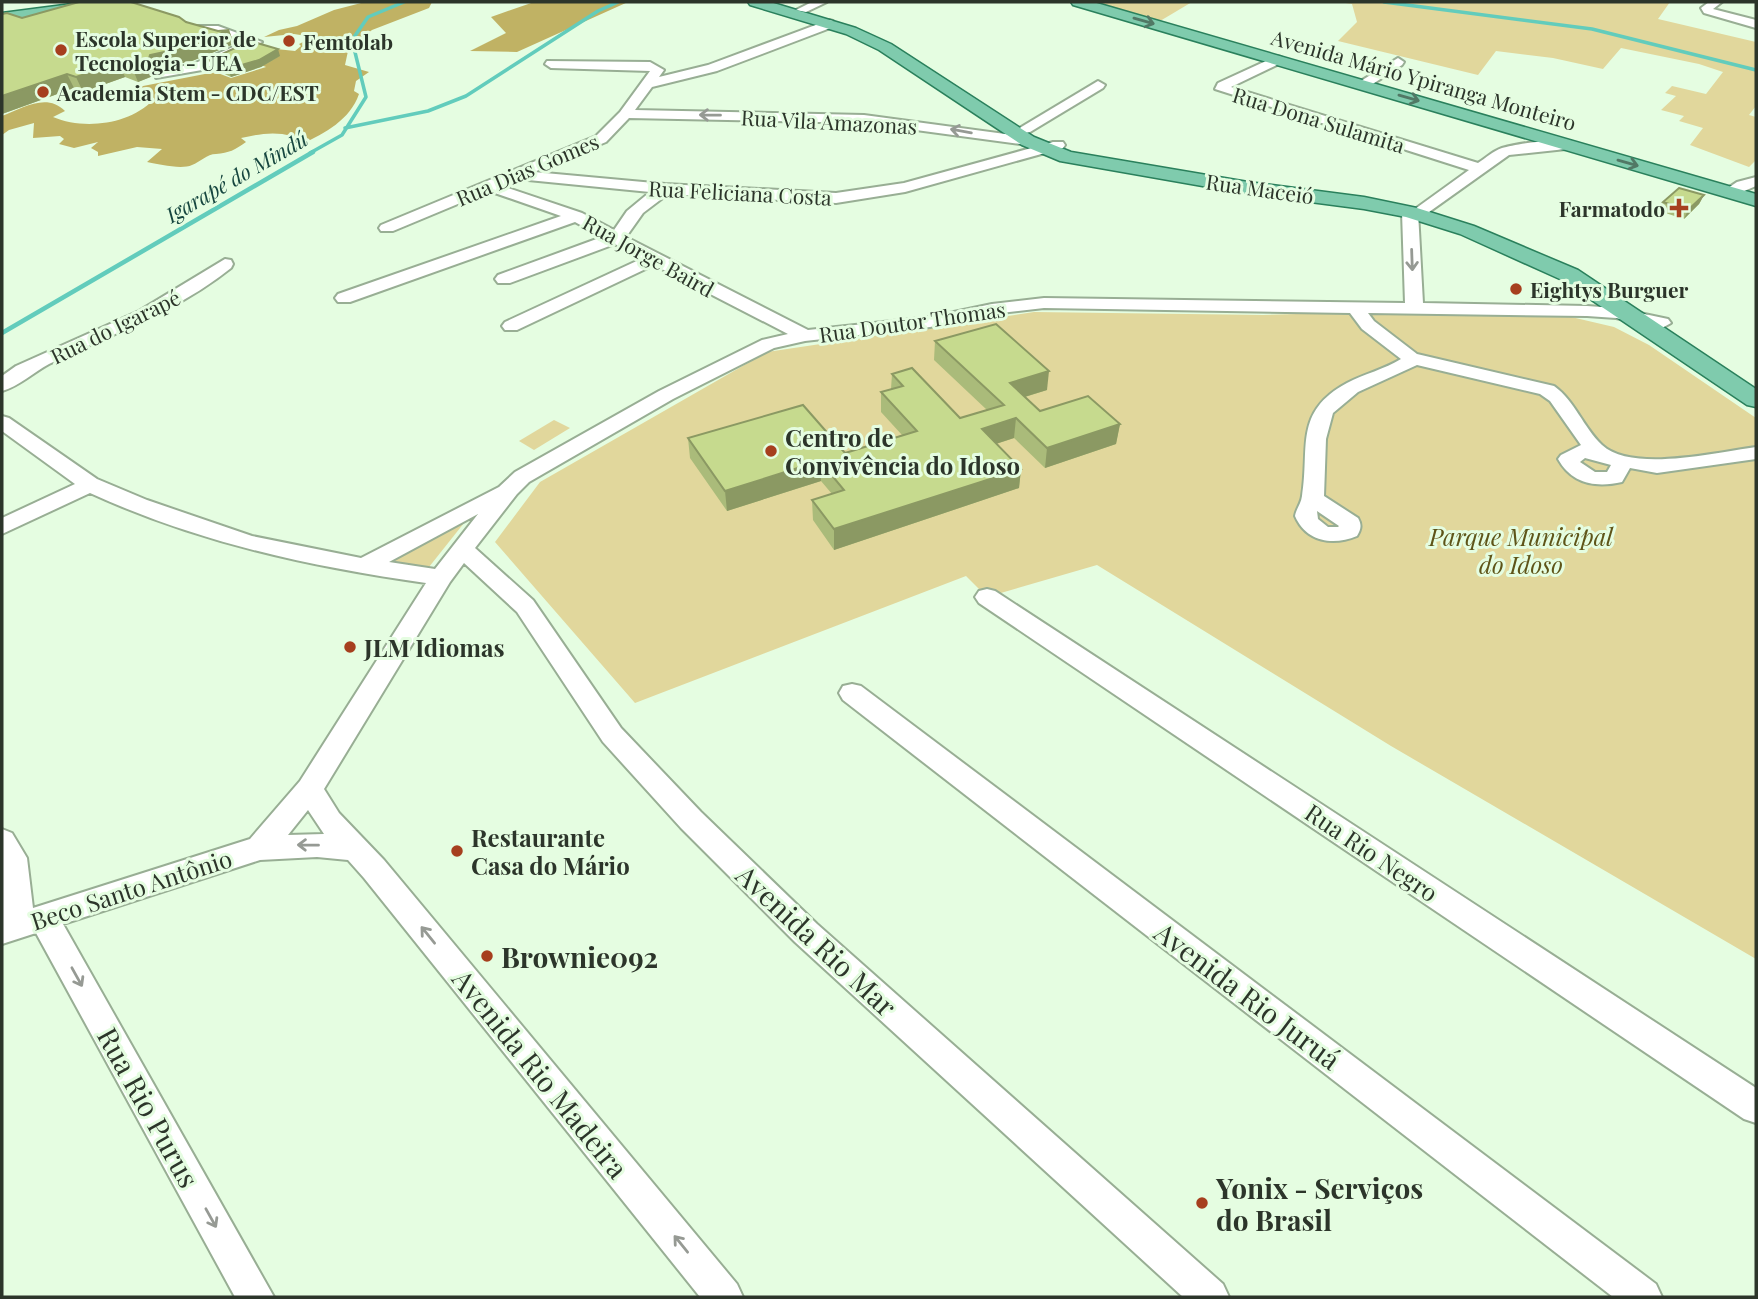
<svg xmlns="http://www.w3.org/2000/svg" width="1758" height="1299" font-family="'Playfair Display',serif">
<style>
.green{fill:#e1d79c}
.forest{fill:#c0b264}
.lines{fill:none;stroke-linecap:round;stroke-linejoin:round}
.stream-far1{stroke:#62ccbc;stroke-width:3.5}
.stream{stroke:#62ccbc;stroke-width:4.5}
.minor-casing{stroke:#98ae94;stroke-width:4}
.major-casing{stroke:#2a805c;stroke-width:3}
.minor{fill:#fff;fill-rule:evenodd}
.major{fill:#7fcbad;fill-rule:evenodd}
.wall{fill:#aabb7a}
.shaded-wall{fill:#8b9963}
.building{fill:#c6da8e;stroke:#8b9963;stroke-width:2}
.oneway{stroke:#517865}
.oneway2{stroke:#969a94}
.poi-dot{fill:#a63f1e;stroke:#e5fde1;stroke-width:2.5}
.labels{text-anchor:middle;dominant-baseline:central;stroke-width:6;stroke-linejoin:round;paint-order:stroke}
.far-poi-label{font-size:21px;font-weight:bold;fill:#2c352a;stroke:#e5fde1;text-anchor:start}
.far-street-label{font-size:21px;fill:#2c352a;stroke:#e5fde1}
.far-water-label{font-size:21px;font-style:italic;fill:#16463f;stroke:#e5fde1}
.poi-label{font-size:24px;font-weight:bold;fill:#2c352a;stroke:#e5fde1;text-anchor:start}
.park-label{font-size:24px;font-style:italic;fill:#5e5418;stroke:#e5fde1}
.street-label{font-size:24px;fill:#2c352a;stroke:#e5fde1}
.near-street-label{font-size:28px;fill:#2c352a;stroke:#e5fde1}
.near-poi-label{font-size:28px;font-weight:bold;fill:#2c352a;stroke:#e5fde1;text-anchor:start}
</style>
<rect width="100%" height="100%" fill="#e5fde1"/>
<g class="green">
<polygon points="1093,2 1192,2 1160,21"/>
<polygon points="1339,2 1670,2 1658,19 1756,42 1756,106 1749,115 1756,117 1756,160 1749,167 1690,145 1703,128 1679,121 1684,116 1661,110 1676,96 1665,93 1672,86 1706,94 1723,72 1699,64 1621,48 1603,69 1553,58 1496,51 1478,75 1338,41 1357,22 1352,4"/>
<polygon points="1438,310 1567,316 1614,327 1649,345 1756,418 1756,959 1391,746 1097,565 987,597 966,576 635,703 495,542 540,482 767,352 1034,312 1263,315"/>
<polygon points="554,420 570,428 534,450 519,441"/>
<polygon points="455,521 464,523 429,567 385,561"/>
</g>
<g class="forest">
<path d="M365,2H432L429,8L372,30L363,37V42L348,51L345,65L369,72L356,81L354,91L359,94C350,120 325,133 302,144L294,143L292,136C274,131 259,134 241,138L246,142C235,150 229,153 216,154C207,154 200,162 192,165C181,170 159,164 147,162L162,149L137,147L98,156V152L91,148L98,142L74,148L59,144L64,139L60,136L33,138L34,123L9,130L2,135V116C22,109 46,92 65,111L53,117C83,130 129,125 153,100L133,90L143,86L215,72L231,78L266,67L247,59L267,48L295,51L301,46L299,44L313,37L294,34L264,37L279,30L297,26L334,10Z"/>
<polygon points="534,2 628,2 517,52 470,51 506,33 491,17"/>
</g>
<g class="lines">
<g class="stream-far1">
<polyline points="1384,2 1592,29 1756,70"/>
<polyline points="345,128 428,111 466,96 598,11 618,2"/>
<polyline points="310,153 342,135 366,97 352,40 368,17 404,2"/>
</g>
<polyline class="stream" points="2,333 313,152"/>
<g class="minor-casing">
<g id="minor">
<polygon points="812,2 827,2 806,12 796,10"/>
<polygon points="1709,2 1722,2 1713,9 1756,20 1756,28 1704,13 1701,8"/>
<path d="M829,20L833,21V27L717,71L652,87L635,110L864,115L1028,137L1035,141L1028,145L864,123L629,118L606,142L534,172L665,184L836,193L904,183L1053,142H1063L1065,145L1063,148L905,192L836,203L668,194L643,213L626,237L808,330L930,317L992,304L1044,298L1405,303L1402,212L1404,209H1415L1469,170L1215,89L1218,83L1277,56L1281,57V63L1231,87L1478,163C1486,158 1493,151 1502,148C1516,144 1563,136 1573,145L1566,149L1509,155L1429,212H1418L1423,303L1587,306L1616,308L1668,319L1671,323L1662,328L1616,318L1587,316L1368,313L1374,321L1417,354L1554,386C1575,401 1583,427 1602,445C1632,473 1718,452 1756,447V459L1657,473L1630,468L1622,482C1596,488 1572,484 1558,459L1561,455L1581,445L1550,401L1540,394L1417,365L1358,392L1333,413L1326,439L1324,496L1358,518C1362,525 1361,529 1357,536C1333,546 1306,542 1295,516C1296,509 1301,504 1302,496C1310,448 1293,412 1347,383C1364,374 1385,369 1401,359L1362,329L1350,313L1044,308L992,314L930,327L805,341L774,348L673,399L529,482L517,494L475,548L533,600L621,728L701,812L817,924L1223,1284L1229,1297H1183L795,942L681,828L603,742L517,612L464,563L450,582L324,789L339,813L384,860L737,1284L743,1297H700L364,878L348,860L317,857L260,860L63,924L274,1297H235L36,933L2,944V829L12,833L27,858L33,908L250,839L300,781L426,583C311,567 197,542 90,493L2,534V518L75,484L2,431V416L9,418L97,479L147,500L252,536L361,558L499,487L515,472L659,391L762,340L788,334L654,265L517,330H505L502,326L505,322L641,259L615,244L510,283H498L495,279L498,275L602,237L575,222L350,302H338L335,298L338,294L561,216L489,191L393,231H381L379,228L381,225L596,136L620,112L650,71L551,68L545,64L547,61L650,62L664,70L659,77L708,65ZM517,179H518L650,192L627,211L614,230L582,213L502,186ZM1585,458L1611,465L1607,472H1595L1580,462ZM1317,511L1339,526L1338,527H1328L1318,519ZM478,514L435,569L389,562ZM308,810L324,834L288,835Z"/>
<polygon points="218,26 262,42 202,70 156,78 156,72 193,64 245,42 217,34 193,34 187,30 193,26"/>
<polygon points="1398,58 1404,62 1402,65 1368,87 1358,87 1356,84"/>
<polygon points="1098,81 1105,85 1103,88 1030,132 1025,133 1018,129"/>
<polygon points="1756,177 1756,186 1730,197 1722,192 1737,182"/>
<path d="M225,259L231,260L233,264L231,268C176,312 112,334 49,364C34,372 18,387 2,391V376L16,366L139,311Z"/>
<polygon points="987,589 995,591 1756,1088 1756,1123 1744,1119 979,603 975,597 979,591"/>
<polygon points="852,684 861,686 1656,1284 1662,1297 1613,1297 843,700 839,693 843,686"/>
</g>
</g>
<g class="major-casing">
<g id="major">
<polygon points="87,2 124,2 117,6 2,22 2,13"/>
<polygon points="748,2 770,2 856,28 891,44 1034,137 1071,152 1248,182 1364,197 1417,208 1474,226 1578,270 1756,389 1756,407 1747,405 1562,280 1460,234 1406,217 1364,209 1248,194 1060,161 1022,145 879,50 846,34 750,5"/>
<polygon points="1071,2 1093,2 1756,194 1756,206 1073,5"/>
</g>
</g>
<use href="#minor" class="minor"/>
<use href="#major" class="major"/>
</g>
<g class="wall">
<polygon points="2,14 22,18 186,22 218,31 229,30 234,44 192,61 155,69 153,76 138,82 125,77 83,92 74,88 2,114"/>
<polygon points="280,56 261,67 231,77 212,68 209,60"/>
<polygon points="1704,195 1699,204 1684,219 1659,211 1663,202"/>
<polygon points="935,341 1047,390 1025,397 1040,411 1120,424 1116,444 1045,468 1014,438 996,444 1021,469 1019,488 834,550 813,520 812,500 832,494 821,481 727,511 690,458 688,438 845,453 902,435 881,412 881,392 891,389 892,374 960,418 987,410 934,360"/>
</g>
<g class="shaded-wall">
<polygon points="229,30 234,44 192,61 155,69 153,76 138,82 132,67 150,55"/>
<polygon points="278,49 280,56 261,67 231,77 228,69"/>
<polygon points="119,63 125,77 83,92 76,77"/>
<polygon points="67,74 74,88 2,114 2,96"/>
<polygon points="1704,195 1699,204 1684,219 1688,210"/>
<polygon points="1049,371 1047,390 1008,402 1010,383"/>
<polygon points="1016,418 1014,438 980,449 982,429"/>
<polygon points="1120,424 1116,444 1045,468 1047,448"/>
<polygon points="820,461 821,481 727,511 725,491"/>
<polygon points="1021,469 1019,488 834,550 834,529"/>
</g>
<g class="building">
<polygon points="79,2 131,2 179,17 186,22 218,31 229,30 187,47 150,55 148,62 132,67 119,63 76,77 67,74 2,96 2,14 7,13 22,18"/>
<polygon points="250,41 278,49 259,60 228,69 209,60"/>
<polygon points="1679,188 1704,195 1688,210 1663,202"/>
<polygon points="996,324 1049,371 1010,383 1040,411 1088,396 1120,424 1047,448 1016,418 982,429 1021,469 834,529 812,500 844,490 820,461 725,491 688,438 803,405 845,453 917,431 881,392 903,386 892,374 912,368 960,418 1004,405 935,341"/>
</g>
<defs><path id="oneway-shaft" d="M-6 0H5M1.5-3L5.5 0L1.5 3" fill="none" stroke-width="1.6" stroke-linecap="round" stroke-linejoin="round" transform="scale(1.75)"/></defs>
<g class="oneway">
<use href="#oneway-shaft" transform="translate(1144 21) rotate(16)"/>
<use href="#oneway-shaft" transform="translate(1409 98) rotate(16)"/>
<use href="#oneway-shaft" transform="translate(1628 163) rotate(16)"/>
</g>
<g class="oneway2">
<use href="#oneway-shaft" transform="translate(710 115) rotate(-179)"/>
<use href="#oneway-shaft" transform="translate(961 131) rotate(-170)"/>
<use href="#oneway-shaft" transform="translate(1412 260) rotate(88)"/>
<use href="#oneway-shaft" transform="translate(308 845) rotate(-179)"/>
<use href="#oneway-shaft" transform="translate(428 935) rotate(-129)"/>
<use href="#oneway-shaft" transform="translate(77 977) rotate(61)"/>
<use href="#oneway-shaft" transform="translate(211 1218) rotate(61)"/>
<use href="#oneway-shaft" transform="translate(681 1244) rotate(-129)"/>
</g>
<g class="poi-dot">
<circle cx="289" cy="41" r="7"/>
<circle cx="61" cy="50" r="7"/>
<circle cx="43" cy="92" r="7"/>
<path d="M1675.5 197.5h7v7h7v7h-7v7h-7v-7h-7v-7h7z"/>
<circle cx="1516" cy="289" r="7"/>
<circle cx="771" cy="451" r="7"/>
<circle cx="350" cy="647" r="7"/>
<circle cx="457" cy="851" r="7"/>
<circle cx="487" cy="956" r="7"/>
<circle cx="1202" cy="1203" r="7"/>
</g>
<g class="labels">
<g class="far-poi-label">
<text x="75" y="38">Escola Superior de<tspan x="75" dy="24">Tecnologia - UEA</tspan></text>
<text x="303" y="41">Femtolab</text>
<text x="57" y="92">Academia Stem - CDC/EST</text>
<text x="1665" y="208" text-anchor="end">Farmatodo</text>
<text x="1530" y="289">Eightys Burguer</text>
</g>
<g class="far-street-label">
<text transform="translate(1424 79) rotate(16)">Avenida Mário Ypiranga Monteiro</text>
<text transform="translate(1319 119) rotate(17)">Rua Dona Sulamita</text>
<text transform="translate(829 121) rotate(3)">Rua Vila Amazonas</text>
<text transform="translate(527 169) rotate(-23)">Rua Dias Gomes</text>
<text transform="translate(1260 188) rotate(8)">Rua Maceió</text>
<text transform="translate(740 192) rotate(3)">Rua Feliciana Costa</text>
<text transform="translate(649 255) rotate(29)">Rua Jorge Baird</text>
<text transform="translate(912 321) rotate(-8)">Rua Doutor Thomas</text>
<text transform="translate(115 326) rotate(-26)">Rua do Igarapé</text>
</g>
<g class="far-water-label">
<text transform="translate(236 176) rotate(-30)">Igarapé do Mindú</text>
</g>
<g class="poi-label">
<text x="785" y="437">Centro de<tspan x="785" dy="28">Convivência do Idoso</tspan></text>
<text x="364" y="647">JLM Idiomas</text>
<text x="471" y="837">Restaurante<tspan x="471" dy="28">Casa do Mário</tspan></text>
</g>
<g class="park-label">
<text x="1521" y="536">Parque Municipal<tspan x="1521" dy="28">do Idoso</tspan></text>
</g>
<g class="street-label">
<text transform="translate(1372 852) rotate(34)">Rua Rio Negro</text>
<text transform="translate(131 889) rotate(-18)">Beco Santo Antônio</text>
</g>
<g class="near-street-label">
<text transform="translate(817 940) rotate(43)">Avenida Rio Mar</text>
<text transform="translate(1248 995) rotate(37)">Avenida Rio Juruá</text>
<text transform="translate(541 1073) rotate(51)">Avenida Rio Madeira</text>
<text transform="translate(149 1107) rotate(61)">Rua Rio Purus</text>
</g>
<g class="near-poi-label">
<text x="501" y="956">Brownie092</text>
<text x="1216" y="1187">Yonix - Serviços<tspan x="1216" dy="32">do Brasil</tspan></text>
</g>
</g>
<rect width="1758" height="1299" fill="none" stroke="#2c352a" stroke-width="7"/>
</svg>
